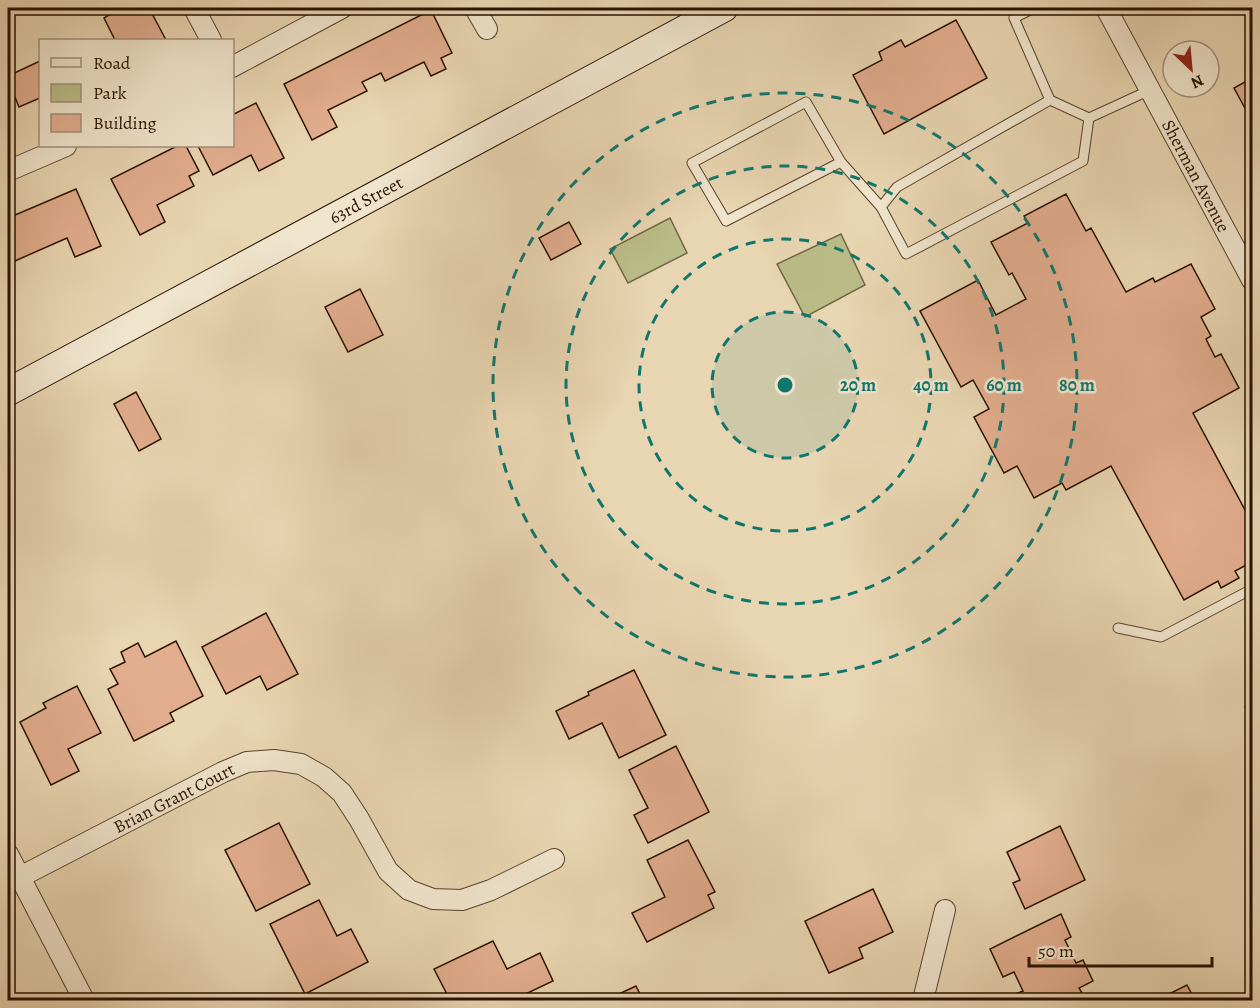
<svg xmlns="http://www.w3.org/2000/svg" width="1260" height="1008" font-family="Alegreya,serif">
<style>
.green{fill:#babc88;stroke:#716644;stroke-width:1.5}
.building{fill:#e2ad8e;stroke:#281101;stroke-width:1.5}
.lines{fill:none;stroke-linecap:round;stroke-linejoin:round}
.service-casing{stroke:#58422d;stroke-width:11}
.minor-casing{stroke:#58422d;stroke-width:22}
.secondary-casing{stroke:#281101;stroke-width:29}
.service{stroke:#f0e4cc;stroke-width:9}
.minor{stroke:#f0e4cc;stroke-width:20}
.secondary{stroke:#f0e4cc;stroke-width:27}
.ring{fill:none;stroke:#0f766e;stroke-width:3;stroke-dasharray:10 8}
.labels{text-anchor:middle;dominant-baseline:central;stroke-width:5;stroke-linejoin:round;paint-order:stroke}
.street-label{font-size:18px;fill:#281101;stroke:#f0e4cc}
.centre{fill:#0f766e;stroke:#f0e4cc;stroke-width:3}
.ring-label{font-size:18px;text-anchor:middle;font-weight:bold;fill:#0f766e;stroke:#f0e4cc;stroke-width:5;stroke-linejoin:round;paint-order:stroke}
</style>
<rect width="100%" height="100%" fill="#e8d5b1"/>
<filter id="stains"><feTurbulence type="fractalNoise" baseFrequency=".00333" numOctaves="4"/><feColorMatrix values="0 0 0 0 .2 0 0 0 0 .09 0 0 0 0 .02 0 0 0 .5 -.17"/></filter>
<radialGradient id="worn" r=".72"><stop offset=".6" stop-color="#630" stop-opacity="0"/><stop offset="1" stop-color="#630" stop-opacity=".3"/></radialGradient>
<g class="green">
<polygon points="670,218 687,253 628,283 610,249"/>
<polygon points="841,234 865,285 805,317 777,264"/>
</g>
<g class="building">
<polygon points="109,8 149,8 166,40 115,40 104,18 112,13"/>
<polygon points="241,8 257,8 244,14"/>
<polygon points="431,10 452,53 441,58 446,69 431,76 424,62 385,81 381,73 362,82 367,91 328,110 337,127 312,140 284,84"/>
<polygon points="956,20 987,78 884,134 853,75 882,60 879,52 901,40 905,47"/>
<polygon points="40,61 40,98 19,107 8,80 8,76"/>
<polygon points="1252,78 1252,121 1234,88"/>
<polygon points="256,103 284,158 259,171 251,155 213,175 198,146 232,146 232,115"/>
<polygon points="177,146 186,146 199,171 189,176 194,186 157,205 165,222 140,235 111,179"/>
<polygon points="76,189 101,246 75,257 67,238 8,264 8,218"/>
<polygon points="1066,194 1086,231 1091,228 1126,292 1153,278 1155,282 1191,264 1215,309 1201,317 1211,336 1206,339 1215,357 1221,354 1239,388 1193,413 1252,523 1252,562 1235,571 1239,578 1221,588 1218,581 1184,600 1111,466 1066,490 1062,483 1034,498 1017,466 1004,473 974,417 989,409 973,380 961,387 920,311 978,280 996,315 1026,299 1012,273 1009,275 991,242 1028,223 1024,216"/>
<polygon points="569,222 581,244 551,260 539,238"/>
<polygon points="360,289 383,335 348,352 325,307"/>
<polygon points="136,392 161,439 139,451 114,404"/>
<polygon points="266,613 298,674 267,690 260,676 226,694 202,647"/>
<polygon points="176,641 203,696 170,713 174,721 134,741 108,689 118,684 110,669 125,662 121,652 138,643 145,657"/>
<polygon points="634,670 666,735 619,758 602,723 569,739 556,711 589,695 588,692"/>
<polygon points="77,686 101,733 68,749 79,771 51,785 20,722 46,708 43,703"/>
<polygon points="1252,703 1252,720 1245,707"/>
<polygon points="676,746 709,812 648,843 634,815 648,808 629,770"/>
<polygon points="279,823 310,884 256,911 225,850"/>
<polygon points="1060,826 1085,880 1025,909 1013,883 1020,880 1007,852"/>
<polygon points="688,840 715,892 708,895 714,908 647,942 632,913 665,897 647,860"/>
<polygon points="873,889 893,932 859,948 863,958 829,973 805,921"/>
<polygon points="319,900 337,936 351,929 368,962 305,994 270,924"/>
<polygon points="1061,914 1071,937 1065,940 1076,963 1083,960 1093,981 1079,988 1082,993 1066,1000 1001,1000 1023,991 1014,972 1003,977 990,949"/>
<polygon points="493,941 507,969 540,953 553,981 513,1000 458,1000 457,999 450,1000 434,969"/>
<polygon points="1187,985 1195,1000 1157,1000"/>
<polygon points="636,986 643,1000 606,1000"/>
</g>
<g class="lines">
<g class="service-casing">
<g id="service">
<polyline points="1034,8 1014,18 1050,100 1089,118 1150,90"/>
<polyline points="1050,100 897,187 881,207 906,254 1083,161 1089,118"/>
<polyline points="841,162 726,221 692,163 806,102 841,162 881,207"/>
<polyline points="1118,628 1161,637 1252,589"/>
</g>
</g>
<g class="minor-casing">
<g id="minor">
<polyline points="194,8 211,40"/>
<polyline points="475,8 487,29"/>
<polyline points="1106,8 1252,280"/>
<polyline points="232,67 342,8"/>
<polyline points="8,171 66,146"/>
<polyline points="8,854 84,1000"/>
<polyline points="20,877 223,772 247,762 274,760 301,764 324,777 342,793 359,819 388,871 409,890 433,899 462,900 491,890 554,859"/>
<polyline points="923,1000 945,910"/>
</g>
</g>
<g class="secondary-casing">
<polyline id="secondary" points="8,392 724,8"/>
</g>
<use href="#service" class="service"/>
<use href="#minor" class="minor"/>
<use href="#secondary" class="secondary"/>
</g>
<circle cx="785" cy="385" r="73" fill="#0f766e" fill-opacity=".12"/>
<g class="ring">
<circle cx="785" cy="385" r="73"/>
<circle cx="785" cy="385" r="146"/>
<circle cx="785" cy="385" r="219"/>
<circle cx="785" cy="385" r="292"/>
</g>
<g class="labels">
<g class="street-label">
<text transform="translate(1196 176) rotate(62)">Sherman Avenue</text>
<text transform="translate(366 200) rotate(-28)">63rd Street</text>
<text transform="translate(174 798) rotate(-27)">Brian Grant Court</text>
</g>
</g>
<circle cx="785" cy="385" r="9" class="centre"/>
<g class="ring-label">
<text x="858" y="391">20 m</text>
<text x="931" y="391">40 m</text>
<text x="1004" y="391">60 m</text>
<text x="1077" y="391">80 m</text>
</g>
<rect width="1260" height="1008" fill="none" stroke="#e8d5b1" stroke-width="30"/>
<rect x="9" y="9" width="1242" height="990" fill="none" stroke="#281101" stroke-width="3"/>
<rect x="15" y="15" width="1230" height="978" fill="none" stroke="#281101" stroke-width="1.5"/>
<rect x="39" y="39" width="195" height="108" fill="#f0e4cc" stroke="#a0907b" stroke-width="1.5"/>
<rect x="51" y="58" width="30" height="9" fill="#f0e4cc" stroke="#a0907b" stroke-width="1.5"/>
<text x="93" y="69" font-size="18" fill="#281101">Road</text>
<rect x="51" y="84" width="30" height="18" fill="#babc88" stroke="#a0907b" stroke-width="1.5"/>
<text x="93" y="99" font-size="18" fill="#281101">Park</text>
<rect x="51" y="114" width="30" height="18" fill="#e2ad8e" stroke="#a0907b" stroke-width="1.5"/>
<text x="93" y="129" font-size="18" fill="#281101">Building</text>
<g transform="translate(1191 69) rotate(154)"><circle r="28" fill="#f0e4cc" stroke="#a0907b" stroke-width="1.5"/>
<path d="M0-4.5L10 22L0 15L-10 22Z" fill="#8f2418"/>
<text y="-9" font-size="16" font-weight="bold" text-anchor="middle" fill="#281101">N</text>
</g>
<path d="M1029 957v9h183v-9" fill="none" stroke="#281101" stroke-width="3"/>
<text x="1038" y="957" font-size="18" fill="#281101" stroke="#f0e4cc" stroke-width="4.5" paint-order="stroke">50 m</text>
<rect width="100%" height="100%" filter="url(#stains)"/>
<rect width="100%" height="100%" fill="url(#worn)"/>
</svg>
